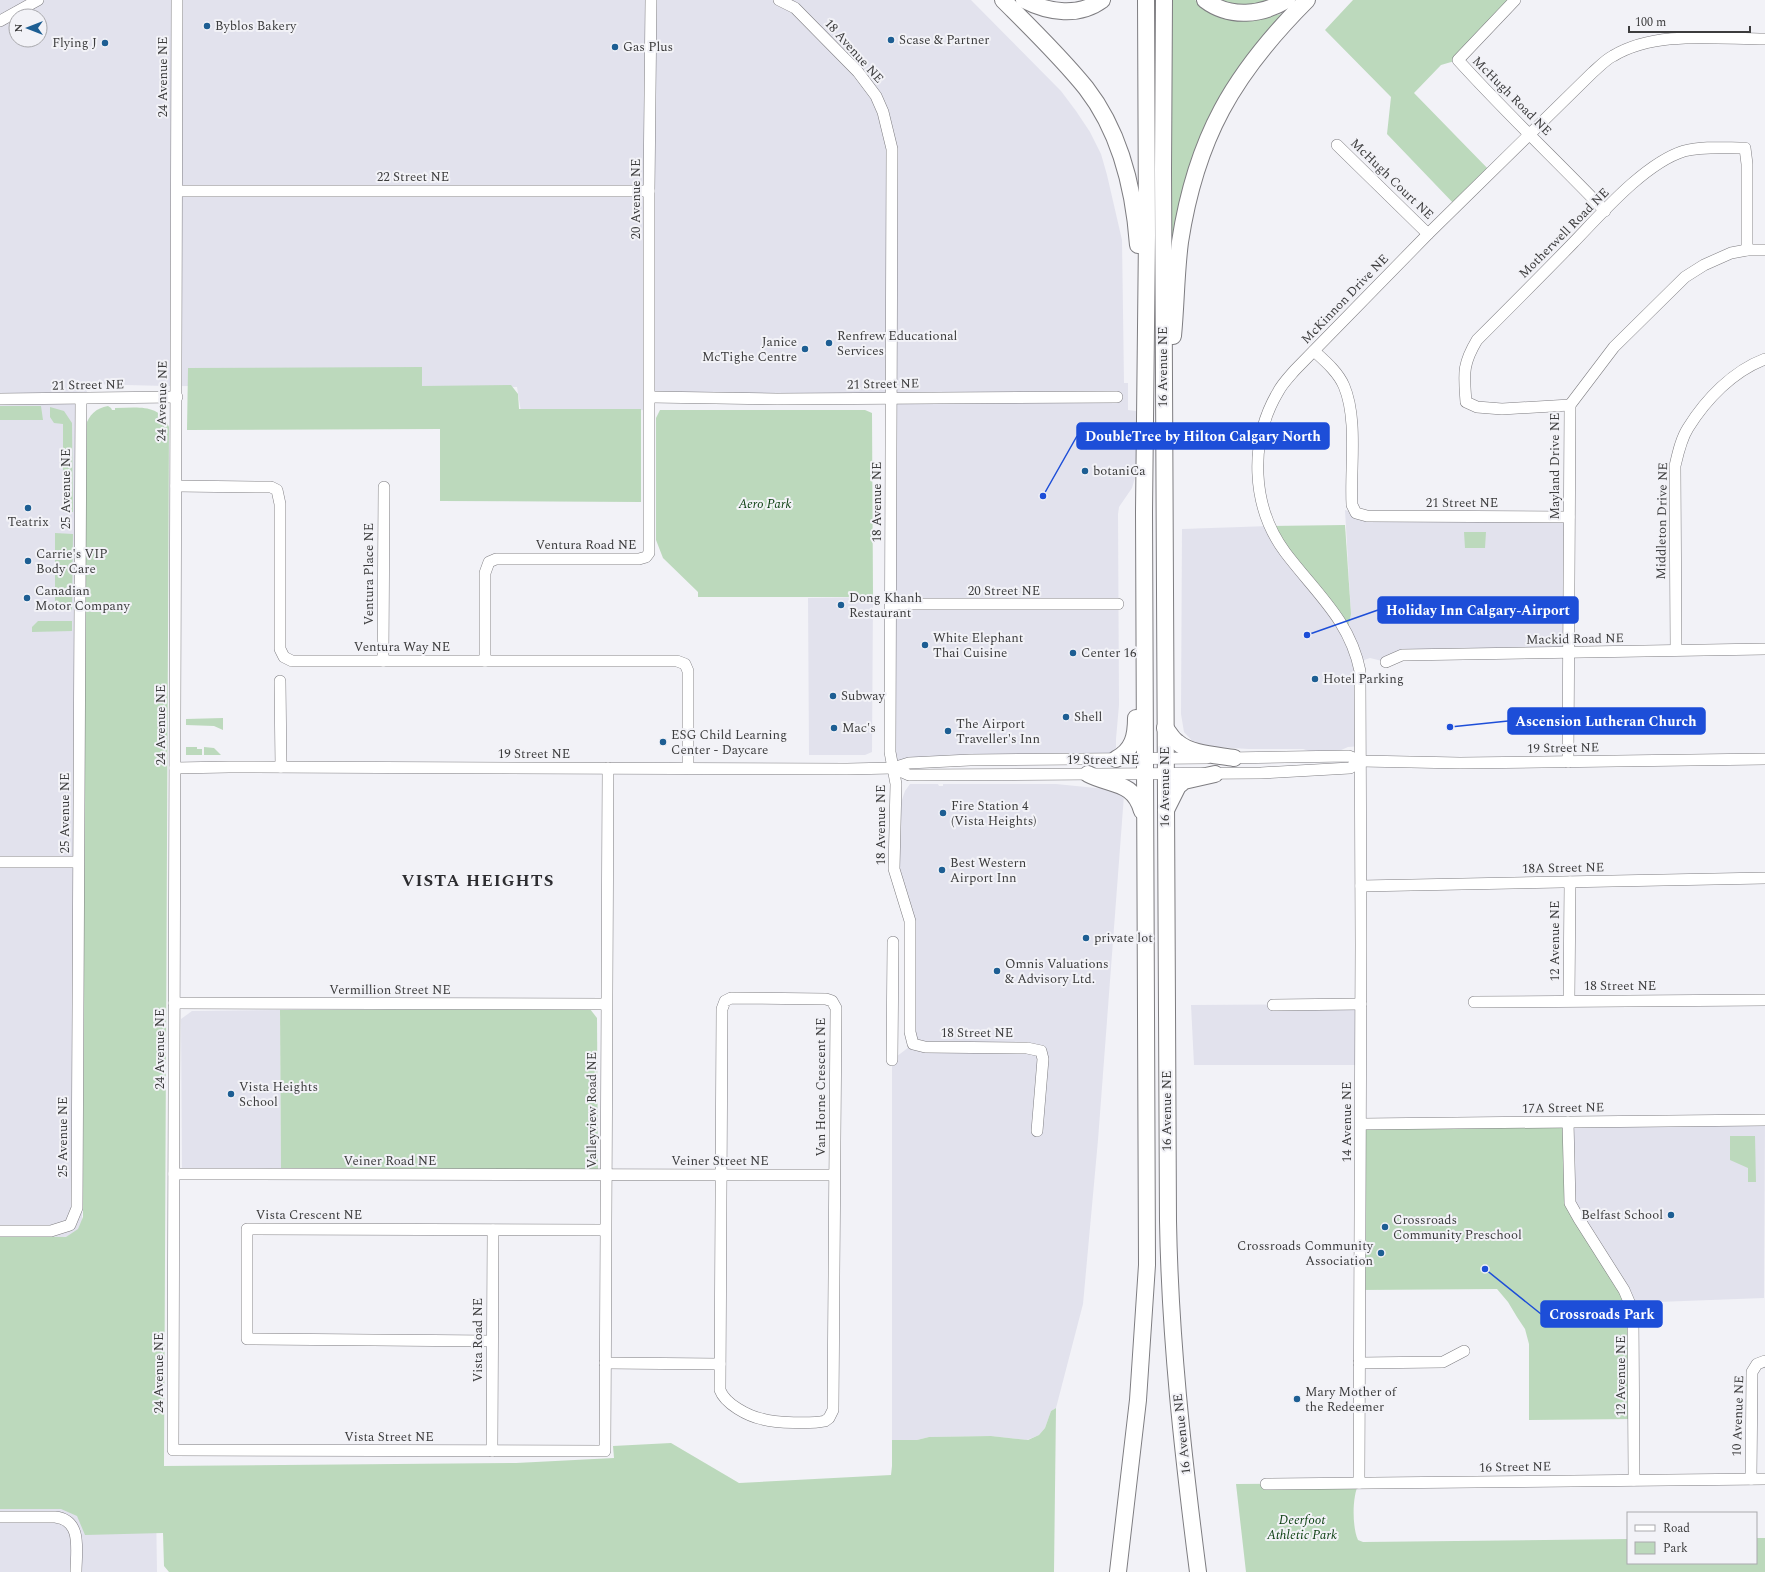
<svg xmlns="http://www.w3.org/2000/svg" width="1765" height="1572" font-family="Spectral,serif">
<style>
.built{fill:#e2e2ed;fill-rule:evenodd}
.green{fill:#bcd9bc}
.lines{fill:none;stroke-linecap:round;stroke-linejoin:round}
.minor-casing{stroke:#7e7d81;stroke-width:12}
.highway-casing{stroke:#7e7d81;stroke-width:18}
.minor{stroke:#fff;stroke-width:11}
.highway{stroke:#fff;stroke-width:16}
.poi-dot{fill:#1d5e93;stroke:#f2f2f7;stroke-width:1.5}
.labels{text-anchor:middle;dominant-baseline:central;stroke-width:4;stroke-linejoin:round;paint-order:stroke}
.poi-label{font-size:13px;fill:#3c3c3d;stroke:#f2f2f7;text-anchor:start}
.street-label{font-size:13px;fill:#3c3c3d;stroke:#f2f2f7}
.park-label{font-size:13px;font-style:italic;fill:#0d4012;stroke:#f2f2f7}
.district-label{font-size:17px;font-weight:bold;letter-spacing:1px;fill:#2d2d30;stroke:#f2f2f7}
.leader{fill:none;stroke:#1d4ed8;stroke-width:1.5}
.callout-dot{fill:#1d4ed8;stroke:#f2f2f7;stroke-width:1.5}
.callout{fill:#1d4ed8;stroke:#1d4ed8;stroke-width:1.5}
.callout-label{font-size:14px;text-anchor:middle;font-weight:bold;fill:#fff}
</style>
<rect width="100%" height="100%" fill="#f2f2f7"/>
<g class="built">
<path d="M0,0H971L1061,91L1076,111L1090,132L1101,154L1107,175L1122,240L1124,383H1128V410L1136,411V474L1132,488L1119,507L1118,514L1119,705L1116,739V759L893,768L891,397H650V410L521,412L517,387L166,386L87,384L82,1237L0,1238ZM16,16H40V40H16Z"/>
<polygon points="1345,510 1356,513 1569,517 1569,654 1417,655 1386,662 1370,658 1358,662 1361,746 1348,747 1339,751 1309,751 1303,749 1249,749 1197,746 1184,732 1181,714 1182,529 1270,526 1351,614"/>
<polygon points="873,597 872,752 865,755 809,755 808,598"/>
<polygon points="910,784 938,784 939,786 943,786 943,784 1056,784 1106,789 1124,795 1098,1140 1083,1304 1056,1408 1051,1411 1045,1428 1039,1435 1027,1440 991,1436 929,1437 917,1440 892,1440 892,1060 913,1044 911,942 894,869 895,820 905,791"/>
<polygon points="1361,1004 1361,1065 1194,1065 1191,1005"/>
<polygon points="280,1010 281,1169 182,1169 181,1019 192,1011"/>
<polygon points="1765,1120 1764,1298 1631,1303 1574,1211 1568,1122"/>
<polygon points="0,1503 156,1504 157,1572 0,1572"/>
</g>
<g class="green">
<polygon points="1170,0 1195,0 1204,6 1256,19 1281,14 1291,8 1241,68 1172,244"/>
<polygon points="1213,0 1274,0 1252,8"/>
<polygon points="1353,0 1515,0 1458,60 1441,65 1414,93 1492,173 1457,207 1387,134 1391,97 1325,30"/>
<polygon points="422,367 422,386 511,385 518,394 519,409 641,409 641,502 440,501 440,429 187,430 188,368"/>
<polygon points="0,406 41,406 43,420 0,420"/>
<path d="M108,406L111,408L112,410H115V408C137,408 159,403 169,427L164,1466L516,1463L614,1458L613,1446L671,1443L739,1483L891,1475L892,1466V1440H917L929,1437L991,1436L1028,1440L1039,1435L1045,1428L1051,1411L1056,1408L1054,1572H169L164,1566L163,1533L85,1535L77,1516L61,1509H0V1236L66,1237L78,1229L83,1217L85,427C89,415 96,408 108,406Z"/>
<polygon points="50,407 64,411 72,423 73,512 63,512 63,424 54,423 50,417"/>
<polygon points="660,410 865,410 872,413 873,597 698,597 698,592 663,558 656,540 656,418"/>
<polygon points="1345,525 1351,614 1347,632 1270,526"/>
<polygon points="1464,532 1486,532 1485,548 1465,548"/>
<polygon points="55,533 73,534 72,610 70,611 55,611"/>
<polygon points="38,621 72,621 72,631 32,632 32,627"/>
<polygon points="223,718 223,730 214,726 186,725 186,719"/>
<polygon points="186,747 197,747 197,749 202,749 202,755 186,755"/>
<polygon points="204,747 214,748 221,755 204,755"/>
<polygon points="590,1009 597,1018 598,1170 281,1169 280,1010"/>
<polygon points="1568,1122 1569,1194 1631,1303 1635,1419 1529,1420 1529,1344 1525,1329 1517,1317 1508,1302 1497,1289 1359,1290 1361,1124"/>
<polygon points="1730,1136 1755,1136 1756,1182 1748,1182 1748,1168 1730,1160"/>
<path d="M1359,1483C1352,1496 1352,1527 1358,1540L1363,1542L1628,1539V1563H1756V1538H1765V1572H1246L1236,1484Z"/>
</g>
<g class="lines">
<g class="minor-casing">
<g id="minor">
<polyline points="177,0 173,1450 605,1451 608,768"/>
<polyline points="779,0 795,8 858,72 876,96 883,112 892,149 890,752 896,784 894,869 910,921 910,1032 913,1044 925,1047 1027,1048 1041,1051 1043,1059 1037,1131"/>
<path d="M1515,0L1458,60C1505,112 1556,160 1605,211"/>
<polyline points="0,21 38,0"/>
<polyline points="1337,145 1428,234"/>
<polyline points="177,191 649,191"/>
<path d="M1314,351C1325,361 1338,372 1344,386C1358,419 1350,468 1352,505L1356,513L1367,516L1569,517"/>
<polyline points="650,397 777,399 1117,397"/>
<polyline points="0,399 177,397"/>
<path d="M1570,405L1502,409L1477,407L1466,402C1464,374 1462,365 1477,340C1509,308 1541,276 1573,243C1601,214 1645,163 1684,151C1703,146 1725,148 1745,148L1747,164V250"/>
<polyline points="176,486 263,487 271,487 277,490 280,504 280,649 284,657 292,661 677,661 685,664 688,671 688,768"/>
<polyline points="891,604 1118,604"/>
<path d="M1676,650L1675,466C1678,453 1681,439 1688,428C1706,399 1733,371 1765,359"/>
<polyline points="383,661 384,487"/>
<polyline points="485,661 485,573 489,562 496,559 639,559 646,557 649,553 649,191 651,0"/>
<polyline points="1386,662 1402,655 1765,649"/>
<polyline points="280,681 281,767"/>
<polyline points="1227,758 1349,756 1361,761 1460,763 1765,759"/>
<polyline points="1568,762 1570,405 1614,347 1685,277 1704,265 1731,253 1747,250 1765,250"/>
<polyline points="175,768 229,767 847,769 893,768 909,763 970,760 1207,758"/>
<polyline points="893,768 909,775 1261,773 1350,768 1361,761"/>
<polyline points="0,862 78,862"/>
<polyline points="1361,886 1765,878"/>
<path d="M731,998L826,999L832,1001L836,1008L833,1410L829,1418L825,1421C812,1424 775,1423 762,1419C748,1416 725,1404 720,1390L722,1009L725,1001Z"/>
<polyline points="1569,1000 1570,882"/>
<polyline points="1474,1002 1765,1000"/>
<polyline points="174,1003 606,1004"/>
<polyline points="1273,1005 1361,1004"/>
<polyline points="892,1060 893,942"/>
<polyline points="1568,1122 1570,1203 1579,1219 1624,1290 1633,1311 1634,1480"/>
<polyline points="1361,1124 1765,1120"/>
<polyline points="174,1174 834,1175"/>
<polyline points="0,1231 51,1231 70,1225 77,1208 81,399"/>
<polyline points="492,1341 247,1339 247,1229 605,1230"/>
<polyline points="605,1363 720,1364"/>
<polyline points="1359,1363 1443,1362 1464,1351"/>
<polyline points="492,1451 493,1230"/>
<polyline points="1751,1479 1752,1372 1757,1364 1765,1361"/>
<path d="M1359,1483L1361,944L1360,671C1350,620 1315,592 1285,552C1251,506 1249,441 1278,392C1282,384 1289,377 1295,370L1428,234L1592,73C1598,68 1605,60 1613,56C1656,30 1717,39 1765,39"/>
<polyline points="1266,1484 1765,1479"/>
<path d="M0,1517H55C83,1520 76,1551 76,1572"/>
</g>
</g>
<g class="highway-casing">
<g id="highway">
<path d="M1003,0C1032,29 1061,57 1086,88C1121,133 1134,190 1138,245"/>
<path d="M1024,0C1049,13 1079,17 1102,0"/>
<path d="M1164,0L1163,170L1168,1221C1170,1339 1183,1455 1198,1572"/>
<path d="M1205,0C1230,19 1262,15 1287,0"/>
<path d="M1173,336C1176,305 1176,273 1180,242C1196,138 1233,74 1307,0"/>
<path d="M1165,728C1169,732 1172,739 1177,742C1190,754 1216,755 1234,758"/>
<path d="M1116,759C1133,750 1136,736 1136,718"/>
<path d="M1088,774C1111,786 1134,781 1142,811"/>
<polyline points="1166,810 1178,786 1184,781 1215,774"/>
<polyline points="1118,1572 1138,1400 1147,1265 1144,512 1147,235 1146,0"/>
</g>
</g>
<use href="#minor" class="minor"/>
<use href="#highway" class="highway"/>
</g>
<g class="poi-dot">
<circle cx="207" cy="26" r="4"/>
<circle cx="891" cy="40" r="4"/>
<circle cx="105" cy="43" r="4"/>
<circle cx="615" cy="47" r="4"/>
<circle cx="829" cy="343" r="4"/>
<circle cx="805" cy="349" r="4"/>
<circle cx="1085" cy="471" r="4"/>
<circle cx="28" cy="508" r="4"/>
<circle cx="28" cy="561" r="4"/>
<circle cx="27" cy="598" r="4"/>
<circle cx="841" cy="605" r="4"/>
<circle cx="925" cy="645" r="4"/>
<circle cx="1073" cy="653" r="4"/>
<circle cx="1315" cy="679" r="4"/>
<circle cx="833" cy="696" r="4"/>
<circle cx="1066" cy="717" r="4"/>
<circle cx="834" cy="728" r="4"/>
<circle cx="948" cy="731" r="4"/>
<circle cx="663" cy="742" r="4"/>
<circle cx="943" cy="813" r="4"/>
<circle cx="942" cy="870" r="4"/>
<circle cx="1086" cy="938" r="4"/>
<circle cx="997" cy="971" r="4"/>
<circle cx="231" cy="1094" r="4"/>
<circle cx="1671" cy="1215" r="4"/>
<circle cx="1385" cy="1227" r="4"/>
<circle cx="1381" cy="1253" r="4"/>
<circle cx="1297" cy="1399" r="4"/>
</g>
<g class="labels">
<g class="poi-label">
<text x="215" y="26">Byblos Bakery</text>
<text x="899" y="40">Scase &amp; Partner</text>
<text x="97" y="43" text-anchor="end">Flying J</text>
<text x="623" y="47">Gas Plus</text>
<text x="837" y="336">Renfrew Educational<tspan x="837" dy="15">Services</tspan></text>
<text x="797" y="342" text-anchor="end">Janice<tspan x="797" dy="15">McTighe Centre</tspan></text>
<text x="1093" y="471">botaniCa</text>
<text x="28" y="522" text-anchor="middle">Teatrix</text>
<text x="36" y="554">Carrie's VIP<tspan x="36" dy="15">Body Care</tspan></text>
<text x="35" y="591">Canadian<tspan x="35" dy="15">Motor Company</tspan></text>
<text x="849" y="598">Dong Khanh<tspan x="849" dy="15">Restaurant</tspan></text>
<text x="933" y="638">White Elephant<tspan x="933" dy="15">Thai Cuisine</tspan></text>
<text x="1081" y="653">Center 16</text>
<text x="1323" y="679">Hotel Parking</text>
<text x="841" y="696">Subway</text>
<text x="1074" y="717">Shell</text>
<text x="956" y="724">The Airport<tspan x="956" dy="15">Traveller's Inn</tspan></text>
<text x="842" y="728">Mac's</text>
<text x="671" y="735">ESG Child Learning<tspan x="671" dy="15">Center - Daycare</tspan></text>
<text x="951" y="806">Fire Station 4<tspan x="951" dy="15">(Vista Heights)</tspan></text>
<text x="950" y="863">Best Western<tspan x="950" dy="15">Airport Inn</tspan></text>
<text x="1094" y="938">private lot</text>
<text x="1005" y="964">Omnis Valuations<tspan x="1005" dy="15">&amp; Advisory Ltd.</tspan></text>
<text x="239" y="1087">Vista Heights<tspan x="239" dy="15">School</tspan></text>
<text x="1663" y="1215" text-anchor="end">Belfast School</text>
<text x="1393" y="1220">Crossroads<tspan x="1393" dy="15">Community Preschool</tspan></text>
<text x="1373" y="1246" text-anchor="end">Crossroads Community<tspan x="1373" dy="15">Association</tspan></text>
<text x="1305" y="1392">Mary Mother of<tspan x="1305" dy="15">the Redeemer</tspan></text>
</g>
<g class="street-label">
<text transform="translate(854 51) rotate(48)">18 Avenue NE</text>
<text transform="translate(163 77) rotate(-90)">24 Avenue NE</text>
<text transform="translate(1512 96) rotate(45)">McHugh Road NE</text>
<text x="413" y="177">22 Street NE</text>
<text transform="translate(1392 179) rotate(44)">McHugh Court NE</text>
<text transform="translate(636 199) rotate(-90)">20 Avenue NE</text>
<text transform="translate(1564 233) rotate(-45)">Motherwell Road NE</text>
<text transform="translate(1345 299) rotate(-46)">McKinnon Drive NE</text>
<text transform="translate(1163 367) rotate(-90)">16 Avenue NE</text>
<text transform="translate(883 384) rotate(-1)">21 Street NE</text>
<text transform="translate(88 385) rotate(-1)">21 Street NE</text>
<text transform="translate(162 401) rotate(-89)">24 Avenue NE</text>
<text transform="translate(1555 466) rotate(-90)">Mayland Drive NE</text>
<text transform="translate(66 489) rotate(-90)">25 Avenue NE</text>
<text transform="translate(877 502) rotate(-90)">18 Avenue NE</text>
<text x="1462" y="503">21 Street NE</text>
<text transform="translate(1662 521) rotate(-89)">Middleton Drive NE</text>
<text x="586" y="545">Ventura Road NE</text>
<text transform="translate(369 574) rotate(-90)">Ventura Place NE</text>
<text x="1004" y="591">20 Street NE</text>
<text transform="translate(1575 639) rotate(-1)">Mackid Road NE</text>
<text x="402" y="647">Ventura Way NE</text>
<text transform="translate(161 725) rotate(-90)">24 Avenue NE</text>
<text transform="translate(1563 748) rotate(-1)">19 Street NE</text>
<text x="534" y="754">19 Street NE</text>
<text x="1103" y="760">19 Street NE</text>
<text transform="translate(1165 787) rotate(-90)">16 Avenue NE</text>
<text transform="translate(65 813) rotate(-90)">25 Avenue NE</text>
<text transform="translate(881 825) rotate(-90)">18 Avenue NE</text>
<text transform="translate(1563 868) rotate(-1)">18A Street NE</text>
<text transform="translate(1555 941) rotate(-90)">12 Avenue NE</text>
<text x="1620" y="986">18 Street NE</text>
<text x="390" y="990">Vermillion Street NE</text>
<text x="977" y="1033">18 Street NE</text>
<text transform="translate(160 1049) rotate(-90)">24 Avenue NE</text>
<text transform="translate(821 1087) rotate(-90)">Van Horne Crescent NE</text>
<text transform="translate(1563 1108) rotate(-1)">17A Street NE</text>
<text transform="translate(592 1110) rotate(-90)">Valleyview Road NE</text>
<text transform="translate(1167 1111) rotate(-90)">16 Avenue NE</text>
<text transform="translate(1347 1122) rotate(-90)">14 Avenue NE</text>
<text transform="translate(63 1137) rotate(-90)">25 Avenue NE</text>
<text x="390" y="1161">Veiner Road NE</text>
<text x="720" y="1161">Veiner Street NE</text>
<text x="309" y="1215">Vista Crescent NE</text>
<text transform="translate(478 1340) rotate(-90)">Vista Road NE</text>
<text transform="translate(159 1373) rotate(-90)">24 Avenue NE</text>
<text transform="translate(1621 1376) rotate(-90)">12 Avenue NE</text>
<text transform="translate(1738 1416) rotate(-88)">10 Avenue NE</text>
<text transform="translate(1182 1434) rotate(-96)">16 Avenue NE</text>
<text x="389" y="1437">Vista Street NE</text>
<text transform="translate(1515 1467) rotate(-1)">16 Street NE</text>
</g>
<g class="park-label">
<text x="765" y="504">Aero Park</text>
<text x="1302" y="1520">Deerfoot<tspan x="1302" dy="15">Athletic Park</tspan></text>
</g>
<g class="district-label">
<text x="478" y="881">VISTA HEIGHTS</text>
</g>
</g>
<path class="leader" d="M1043 496L1077 436M1307 635L1378 610M1450 727L1508 721M1485 1269L1541 1314"/>
<g class="callout-dot">
<circle cx="1043" cy="496" r="4"/>
<circle cx="1307" cy="635" r="4"/>
<circle cx="1450" cy="727" r="4"/>
<circle cx="1485" cy="1269" r="4"/>
</g>
<g class="callout">
<rect x="1077" y="423" width="252" height="26" rx="4"/>
<rect x="1378" y="597" width="200" height="26" rx="4"/>
<rect x="1508" y="708" width="197" height="26" rx="4"/>
<rect x="1541" y="1301" width="121" height="26" rx="4"/>
</g>
<g class="callout-label">
<text x="1203" y="441">DoubleTree by Hilton Calgary North</text>
<text x="1478" y="615">Holiday Inn Calgary-Airport</text>
<text x="1606" y="726">Ascension Lutheran Church</text>
<text x="1602" y="1319">Crossroads Park</text>
</g>
<rect x="1627" y="1512" width="130" height="52" fill="#f2f2f7" stroke="#a9a9ad"/>
<rect x="1635" y="1525" width="20" height="6" fill="#ffffff" stroke="#a9a9ad"/>
<text x="1663" y="1532" font-size="12" fill="#3c3c3d">Road</text>
<rect x="1635" y="1542" width="20" height="12" fill="#bcd9bc" stroke="#a9a9ad"/>
<text x="1663" y="1552" font-size="12" fill="#3c3c3d">Park</text>
<g transform="translate(28 28) rotate(270)"><circle r="19" fill="#f2f2f7" stroke="#a9a9ad"/>
<path d="M0-3L7 15L0 10L-7 15Z" fill="#1d5e93"/>
<text y="-6" font-size="11" font-weight="bold" text-anchor="middle" fill="#3c3c3d">N</text>
</g>
<path d="M1629 26v6h121v-6" fill="none" stroke="#3c3c3d" stroke-width="2"/>
<text x="1635" y="26" font-size="12" fill="#3c3c3d" stroke="#f2f2f7" stroke-width="3" paint-order="stroke">100 m</text>
</svg>
